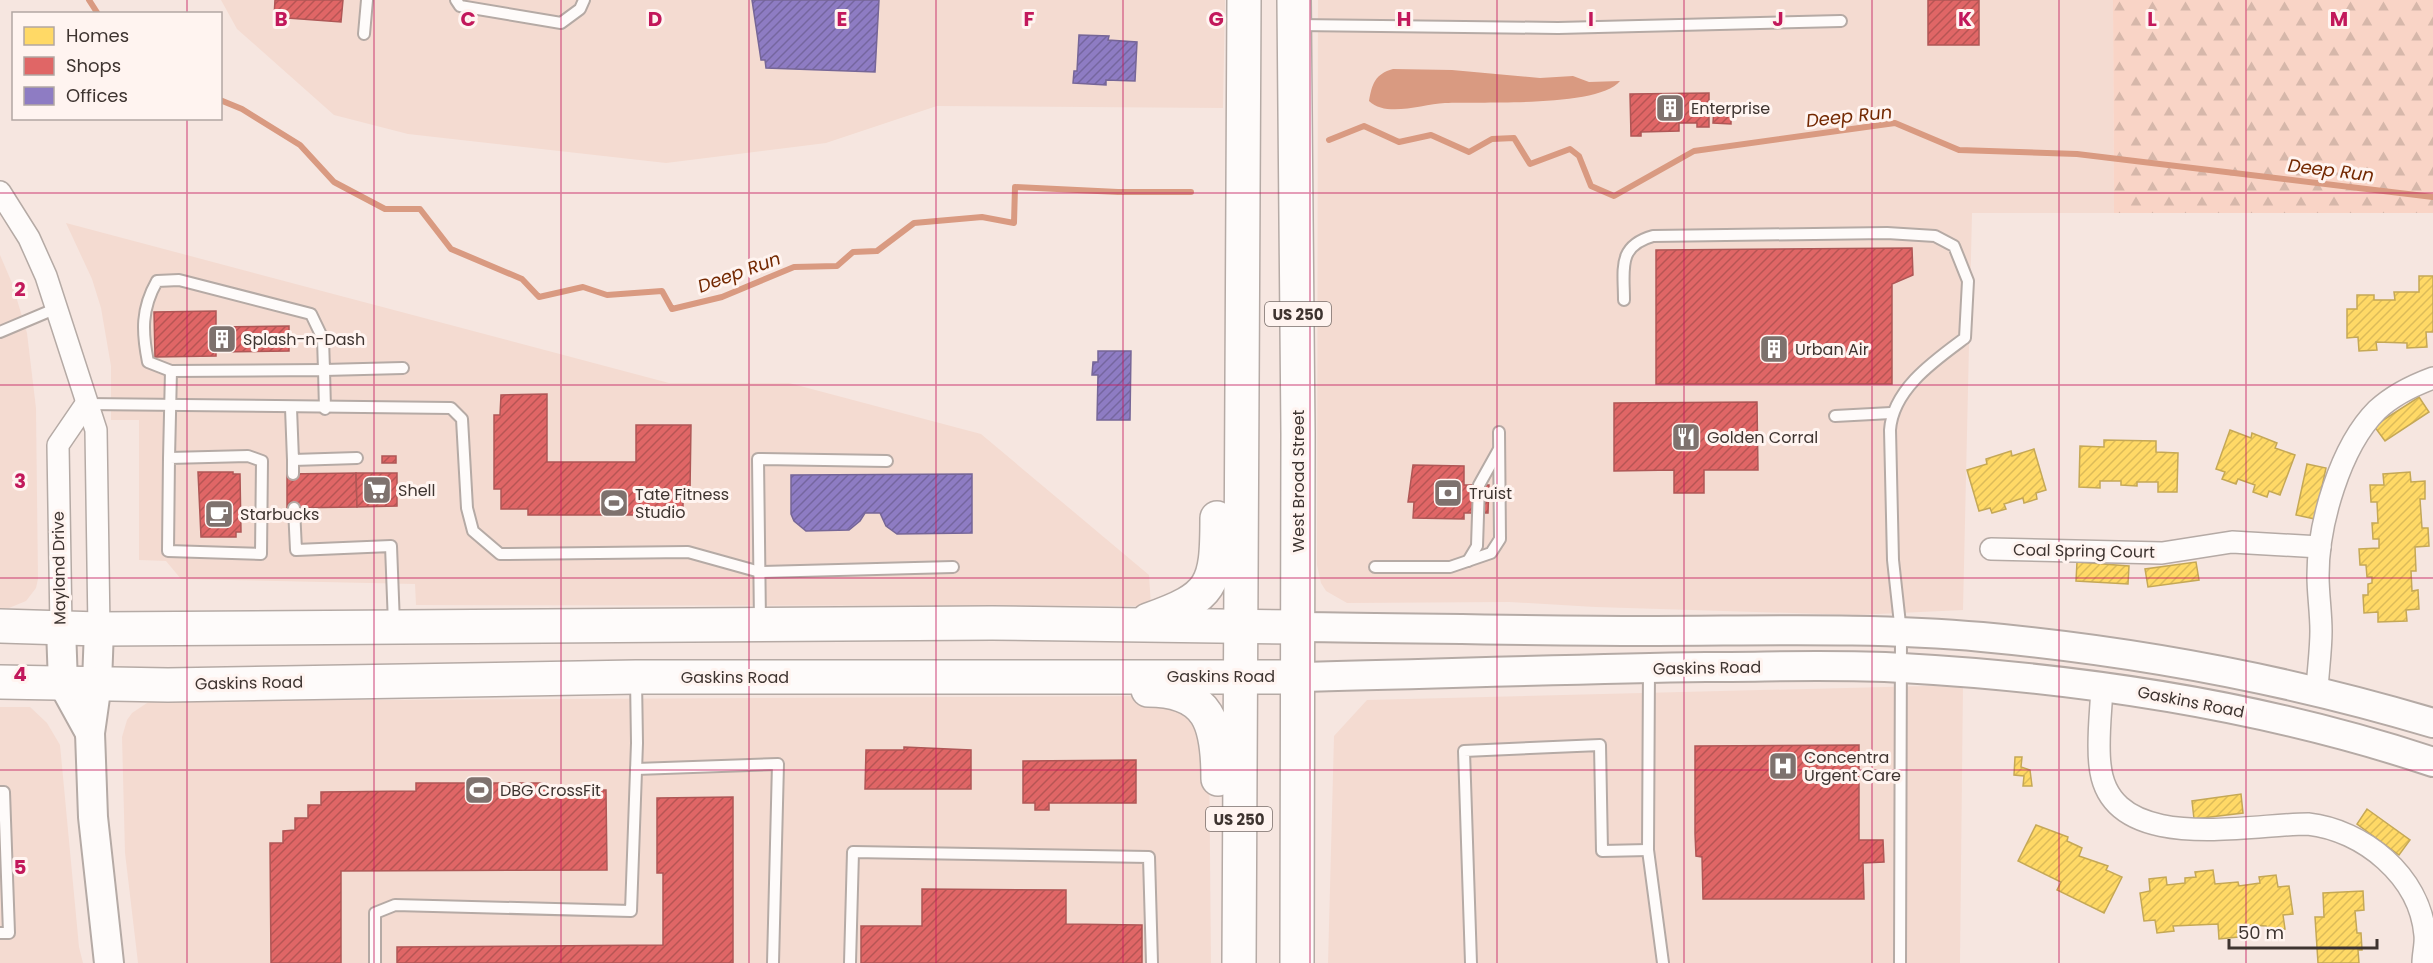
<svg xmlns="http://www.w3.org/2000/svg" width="2433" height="963" font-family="Poppins,sans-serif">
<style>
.built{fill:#f4dbd1}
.forest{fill:url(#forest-firs)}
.water{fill:#d99a81}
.homes{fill:url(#homes-hatch);stroke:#c5a856;stroke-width:1.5}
.shops{fill:url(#shops-hatch);stroke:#af5756;stroke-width:1.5}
.offices{fill:url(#offices-hatch);stroke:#766697;stroke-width:1.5}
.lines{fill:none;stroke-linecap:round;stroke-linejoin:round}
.stream{stroke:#d99a81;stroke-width:6}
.lane-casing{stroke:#b5aaa5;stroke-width:14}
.street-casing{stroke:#b5aaa5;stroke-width:24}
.secondary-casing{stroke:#b5aaa5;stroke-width:32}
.primary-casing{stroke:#b5aaa5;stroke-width:36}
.lane{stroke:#fefbfa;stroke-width:10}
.street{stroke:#fefbfa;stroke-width:21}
.secondary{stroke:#fefbfa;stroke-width:28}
.primary{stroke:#fefbfa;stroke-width:33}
.grid{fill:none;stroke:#c2185b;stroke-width:1.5;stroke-opacity:0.55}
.labels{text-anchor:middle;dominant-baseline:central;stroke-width:6;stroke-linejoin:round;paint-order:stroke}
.shield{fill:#fff4f0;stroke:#786e6a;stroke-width:1.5}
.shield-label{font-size:15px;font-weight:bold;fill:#3e3430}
.poi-label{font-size:16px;fill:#3e3430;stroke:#fff4f0;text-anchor:start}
.street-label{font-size:16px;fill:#3e3430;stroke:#fff4f0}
.water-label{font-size:18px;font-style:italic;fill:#732800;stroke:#fff4f0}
.grid-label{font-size:20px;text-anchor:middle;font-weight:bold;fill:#c2185b;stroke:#fff4f0;stroke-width:6;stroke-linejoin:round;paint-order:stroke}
</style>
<defs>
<pattern id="forest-firs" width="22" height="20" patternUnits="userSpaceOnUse" patternTransform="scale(1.5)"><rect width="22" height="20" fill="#f9d4c6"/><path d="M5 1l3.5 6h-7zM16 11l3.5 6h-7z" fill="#d6b7aa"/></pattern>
<pattern id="homes-hatch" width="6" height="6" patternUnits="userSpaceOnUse" patternTransform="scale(1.5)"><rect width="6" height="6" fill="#ffd966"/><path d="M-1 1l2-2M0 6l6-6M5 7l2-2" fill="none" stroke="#dcbb59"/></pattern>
<pattern id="shops-hatch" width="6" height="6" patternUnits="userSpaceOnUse" patternTransform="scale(1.5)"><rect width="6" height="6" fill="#e06666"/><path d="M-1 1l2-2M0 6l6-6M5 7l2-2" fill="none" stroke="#b75554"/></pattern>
<pattern id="offices-hatch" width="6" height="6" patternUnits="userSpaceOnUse" patternTransform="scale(1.5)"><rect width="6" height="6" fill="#8e7cc3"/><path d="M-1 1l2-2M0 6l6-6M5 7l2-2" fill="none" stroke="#75669f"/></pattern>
</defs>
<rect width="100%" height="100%" fill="#f6e6e0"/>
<g class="built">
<polygon points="221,0 1225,0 1223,108 937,106 826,143 666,163 408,134 334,115 237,29"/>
<polygon points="1318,0 2113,0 2114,213 1972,213 1963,610 1857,615 1595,607 1509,602 1347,603 1326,591 1321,583 1317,565"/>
<polygon points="66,223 669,383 789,383 981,434 1149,575 1151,606 416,605 415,584 181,579 166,561 139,560 139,420 111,420 111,366 101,308 92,279"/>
<polygon points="0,255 12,283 27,333 36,408 38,579 36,588 26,601 9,608 0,608"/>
<polygon points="1963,685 1960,963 1328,963 1334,736 1367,700"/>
<polygon points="1165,696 1177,700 1209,742 1211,963 138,963 125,853 122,737 127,720 132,713 147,703 155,701"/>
<polygon points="0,707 30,707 47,723 60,745 79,947 83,963 0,963"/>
</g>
<polygon class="forest" points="2113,0 2433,0 2433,213 2114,213"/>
<path class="water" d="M1393,69L1452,70L1540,78L1573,76L1589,82L1620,81C1598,108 1481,101 1445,103C1422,104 1387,118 1369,101C1372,84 1375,74 1393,69Z"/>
<g class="homes">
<polygon points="2419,276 2433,276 2433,332 2426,332 2427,347 2407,348 2407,343 2376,342 2377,350 2359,351 2358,337 2347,338 2347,309 2357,309 2357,295 2374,295 2374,300 2395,300 2394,292 2419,292"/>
<polygon points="2419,397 2429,412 2385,441 2374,426"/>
<polygon points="2230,430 2251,438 2252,433 2277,443 2275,448 2295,455 2280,495 2269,491 2267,497 2253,492 2255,485 2238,479 2236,484 2222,479 2225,472 2216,469"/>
<polygon points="2104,440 2156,441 2156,452 2178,453 2177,492 2158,492 2158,482 2137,482 2137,486 2121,485 2121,481 2100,481 2100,488 2079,487 2080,446 2104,447"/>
<polygon points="2034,449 2046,490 2036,493 2037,499 2024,503 2023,498 2004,504 2006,509 1992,513 1990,508 1979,511 1967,470 1987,464 1986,459 2011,451 2012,456"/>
<polygon points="2307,464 2326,468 2315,519 2296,515"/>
<polygon points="2410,472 2411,482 2425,481 2425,499 2420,499 2422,528 2428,528 2429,546 2415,547 2416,571 2411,571 2412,591 2418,590 2419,609 2406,610 2407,621 2378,622 2378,612 2364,613 2363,595 2368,595 2368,584 2372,583 2372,577 2367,577 2366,565 2360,565 2359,549 2379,548 2379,539 2373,539 2372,523 2378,523 2377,502 2371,502 2370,485 2384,485 2383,474"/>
<polygon points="2077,562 2129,566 2128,584 2076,581"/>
<polygon points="2196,562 2199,580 2148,587 2145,569"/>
<polygon points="2015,757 2022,757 2021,767 2030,770 2032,786 2023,786 2024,776 2014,775"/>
<polygon points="2241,794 2243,813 2194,819 2192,801"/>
<polygon points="2367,809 2410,840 2399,855 2357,824"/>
<polygon points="2036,825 2068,837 2067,841 2082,848 2079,856 2108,866 2106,870 2122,877 2104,913 2057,890 2061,882 2018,861"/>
<polygon points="2213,870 2215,884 2238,882 2239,886 2260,883 2259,877 2276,875 2278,887 2289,886 2293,914 2283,915 2285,929 2267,931 2266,926 2248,925 2249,930 2237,931 2238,937 2219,939 2218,924 2173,926 2174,931 2157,933 2155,920 2144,921 2140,893 2150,891 2149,879 2166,877 2167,885 2185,883 2185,878 2196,877 2195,872"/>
<polygon points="2363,891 2364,910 2355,911 2357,933 2361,933 2362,950 2358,950 2359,963 2318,963 2315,917 2324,917 2323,893"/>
</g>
<g class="shops">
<polygon points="275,0 343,0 341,22 274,17"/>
<rect x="1928" y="0" width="51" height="45"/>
<polygon points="1709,93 1709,127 1697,127 1697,123 1679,123 1679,131 1641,132 1641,136 1631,136 1630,94"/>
<polygon points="1714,107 1731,107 1731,124 1713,123"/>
<polygon points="1912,248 1913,275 1892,284 1892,384 1656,384 1656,250"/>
<polygon points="216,311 216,327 289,326 289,351 216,352 216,356 155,357 154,312"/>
<polygon points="547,394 547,462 636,462 636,425 691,425 690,491 683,491 683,508 657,508 657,515 528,515 528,509 501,509 501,489 494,489 494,415 500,415 501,395"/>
<polygon points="1757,402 1758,470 1704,470 1704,493 1674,493 1674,470 1614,471 1614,403"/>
<rect x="382" y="456" width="14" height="7"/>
<polygon points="1413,465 1464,466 1464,485 1489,485 1488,513 1464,513 1464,519 1413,518 1414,502 1408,502"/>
<polygon points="198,472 233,472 233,474 240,474 241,532 236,532 236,537 201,537"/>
<polygon points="356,473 357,507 287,508 287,474"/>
<polygon points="356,473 397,473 397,506 357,507"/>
<polygon points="1859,745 1859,840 1883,840 1884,862 1863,863 1864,899 1703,899 1702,857 1696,856 1695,834 1695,746"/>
<polygon points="904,747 971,750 971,789 865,789 866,750 904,750"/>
<polygon points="1136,760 1136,803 1049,803 1049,810 1035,810 1035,803 1023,803 1023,761"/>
<polygon points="416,783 546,783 546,790 606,790 607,870 341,871 341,963 271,963 270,843 283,843 283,831 295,830 295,818 308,818 308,805 321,805 321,792 416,791"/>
<polygon points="733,797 733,963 397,963 397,947 663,945 663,873 657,873 657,798"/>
<polygon points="922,889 1066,890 1066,924 1142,925 1142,963 861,963 861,926 922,926"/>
</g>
<g class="offices">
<polygon points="752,0 879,0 875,72 766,68 765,60 761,60"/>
<polygon points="1079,35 1109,36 1108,40 1137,42 1135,81 1106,80 1106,85 1073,83 1074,71 1077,71"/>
<polygon points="1098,351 1131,351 1130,420 1097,420 1098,375 1092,375 1093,362 1098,362"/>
<polygon points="972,474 972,533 897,534 886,526 880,513 865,513 860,521 849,530 806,531 794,521 791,514 791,475"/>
</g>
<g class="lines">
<g class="stream">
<polyline points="89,0 98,14"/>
<polyline points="220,100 242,109 300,145 334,182 385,209 420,209 451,249 522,279 539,297 583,287 607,295 662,291 672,309 722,297 794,267 837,266 853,252 877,251 914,223 982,217 1014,223 1015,187 1118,192 1191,192"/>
<polyline points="1329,140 1364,126 1399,142 1431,135 1469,152 1492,139 1514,138 1530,164 1570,149 1579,156 1591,186 1614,196 1694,151 1895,123 1959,150 2077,154 2433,197"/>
</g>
<g class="lane-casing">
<g id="lane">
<polyline points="456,0 460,6 561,23 580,9 584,0"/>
<polyline points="1298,25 1558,28 1841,21"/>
<polyline points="364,34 367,0"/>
<path d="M1624,300C1624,269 1617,246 1653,236L1887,233L1935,236L1954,246L1968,281L1965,338C1934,361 1893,389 1890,430L1893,560L1901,633L1900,963"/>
<polyline points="0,332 57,308"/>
<path d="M171,371L148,362C142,332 141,309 157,281L179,280L311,314L323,339L324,370L403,368"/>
<polyline points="86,404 451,408 462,419 467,508 473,531 500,554 688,552 760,572 953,567"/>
<polyline points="291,408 293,460 357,458"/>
<polyline points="1835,416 1891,413"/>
<polyline points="169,458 168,551 261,554 262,461 248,456 169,458 171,371 324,370 325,409"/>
<polyline points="293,460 293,474"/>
<polyline points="294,508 296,550 391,546 394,624"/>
<polyline points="1468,561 1477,546 1479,485 1498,451"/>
<polyline points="1375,567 1450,567 1491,553 1500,539 1499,432"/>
<polyline points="760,622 758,459 887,461"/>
<polyline points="1649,668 1648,850 1663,963"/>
<polyline points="636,769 778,764 773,963"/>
<polyline points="0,792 4,792 9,933 0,933"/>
<polyline points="375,963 375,913 395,905 631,911 637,743 636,679"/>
<polyline points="850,963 853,852 1149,857 1152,963"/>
<polyline points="1471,963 1464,751 1600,745 1602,851 1648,850"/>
</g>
</g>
<g class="street-casing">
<g id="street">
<polyline points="0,192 29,238 46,276 96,430 99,629"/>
<polyline points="1991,549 2162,553 2232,542 2320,547"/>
<polyline points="61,628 58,445 86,404"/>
<path d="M2102,687C2101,712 2097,740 2100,765C2109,856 2247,824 2308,824C2363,830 2420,876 2425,935C2426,944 2423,954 2423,963"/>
<path d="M2317,690C2318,671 2321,650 2321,631C2321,612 2318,594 2318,576C2318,524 2340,447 2377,410C2392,396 2414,385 2433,378"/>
</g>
</g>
<g class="secondary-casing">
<g id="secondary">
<path d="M1298,627C1415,628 1532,631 1649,631C1760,631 1871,627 1982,637C2135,651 2286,679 2433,723"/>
<polyline points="61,628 63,684 90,733"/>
<polyline points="99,629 97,683 90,733 93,817 109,963"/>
<path d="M1298,677C1434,674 1570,669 1706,667C1771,667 1837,664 1902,668C2081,678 2262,705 2433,762"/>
</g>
</g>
<g class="primary-casing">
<g id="primary">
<polyline points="1294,0 1298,434 1297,963"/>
<path d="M1148,620C1213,597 1217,586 1217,518"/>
<polyline points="0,626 99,629 992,623 1298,627"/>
<polyline points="0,682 168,685 636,677 1298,677"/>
<path d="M1148,690C1210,690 1218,725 1218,779"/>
<polyline points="1239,963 1244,0"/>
</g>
</g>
<use href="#lane" class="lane"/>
<use href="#street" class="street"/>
<use href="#secondary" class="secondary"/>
<use href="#primary" class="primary"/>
</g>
<path class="grid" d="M187,0V14M374,0V963M561,0V963M749,0V963M936,0V963M1123,0V963M1310,0V963M1497,0V963M1684,0V963M1872,0V963M2059,0V963M2246,0V963M187,118V963M0,193H2433M0,385H2433M0,578H2433M0,770H2433"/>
<defs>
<g id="building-square" transform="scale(1.5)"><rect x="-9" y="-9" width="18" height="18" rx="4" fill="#7e726e" stroke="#fff4f0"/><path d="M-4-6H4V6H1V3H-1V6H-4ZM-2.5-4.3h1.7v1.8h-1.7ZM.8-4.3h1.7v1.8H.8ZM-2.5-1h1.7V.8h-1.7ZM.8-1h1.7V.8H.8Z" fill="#fff"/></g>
<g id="restaurant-square" transform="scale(1.5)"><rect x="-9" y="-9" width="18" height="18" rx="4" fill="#7e726e" stroke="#fff4f0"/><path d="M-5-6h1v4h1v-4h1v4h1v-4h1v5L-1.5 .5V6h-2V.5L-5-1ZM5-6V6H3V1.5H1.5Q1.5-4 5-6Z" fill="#fff"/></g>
<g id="supermarket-square" transform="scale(1.5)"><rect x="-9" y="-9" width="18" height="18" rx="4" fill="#7e726e" stroke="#fff4f0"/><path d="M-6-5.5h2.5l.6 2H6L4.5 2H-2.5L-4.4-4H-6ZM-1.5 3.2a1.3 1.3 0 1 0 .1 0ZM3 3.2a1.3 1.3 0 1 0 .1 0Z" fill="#fff"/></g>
<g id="bank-square" transform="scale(1.5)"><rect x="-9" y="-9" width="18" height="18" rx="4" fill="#7e726e" stroke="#fff4f0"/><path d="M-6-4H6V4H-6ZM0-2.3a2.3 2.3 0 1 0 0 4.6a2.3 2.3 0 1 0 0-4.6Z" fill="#fff"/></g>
<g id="stadium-square" transform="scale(1.5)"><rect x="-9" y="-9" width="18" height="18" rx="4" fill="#7e726e" stroke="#fff4f0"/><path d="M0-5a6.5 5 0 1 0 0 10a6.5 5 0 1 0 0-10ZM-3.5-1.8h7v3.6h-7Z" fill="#fff"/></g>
<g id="cafe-square" transform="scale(1.5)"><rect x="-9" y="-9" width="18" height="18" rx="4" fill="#7e726e" stroke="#fff4f0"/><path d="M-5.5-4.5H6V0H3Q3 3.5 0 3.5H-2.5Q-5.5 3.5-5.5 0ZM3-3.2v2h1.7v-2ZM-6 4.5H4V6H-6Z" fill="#fff"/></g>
<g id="hospital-square" transform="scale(1.5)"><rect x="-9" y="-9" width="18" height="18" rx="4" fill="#7e726e" stroke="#fff4f0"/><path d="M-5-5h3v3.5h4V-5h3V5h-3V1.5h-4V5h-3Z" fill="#fff"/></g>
</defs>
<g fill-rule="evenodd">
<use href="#building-square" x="1670" y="108"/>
<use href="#building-square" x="222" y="339"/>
<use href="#building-square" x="1774" y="349"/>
<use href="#restaurant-square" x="1686" y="437"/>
<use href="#supermarket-square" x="377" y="490"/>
<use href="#bank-square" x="1448" y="493"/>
<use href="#stadium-square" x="614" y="503"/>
<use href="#cafe-square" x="219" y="514"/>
<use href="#hospital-square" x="1783" y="766"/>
<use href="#stadium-square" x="479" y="790"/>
</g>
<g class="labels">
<g class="shield">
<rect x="1265" y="302" width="66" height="24" rx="4.5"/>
<rect x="1206" y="807" width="66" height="24" rx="4.5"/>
</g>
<g class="shield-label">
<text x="1298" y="314">US 250</text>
<text x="1239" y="819">US 250</text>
</g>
<g class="poi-label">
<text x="1691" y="108">Enterprise</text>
<text x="243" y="339">Splash-n-Dash</text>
<text x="1795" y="349">Urban Air</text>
<text x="1707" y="437">Golden Corral</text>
<text x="398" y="490">Shell</text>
<text x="1469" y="493">Truist</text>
<text x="635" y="494">Tate Fitness<tspan x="635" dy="18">Studio</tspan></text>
<text x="240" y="514">Starbucks</text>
<text x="1804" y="757">Concentra<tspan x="1804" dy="18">Urgent Care</tspan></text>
<text x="500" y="790">DBG CrossFit</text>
</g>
<g class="street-label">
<text transform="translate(1298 481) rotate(-90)">West Broad Street</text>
<text transform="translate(2084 551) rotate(1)">Coal Spring Court</text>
<text transform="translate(59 568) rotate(-91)">Mayland Drive</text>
<text transform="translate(1707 668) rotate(-1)">Gaskins Road</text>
<text x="1221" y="676">Gaskins Road</text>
<text x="735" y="677">Gaskins Road</text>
<text transform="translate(249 683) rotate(-1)">Gaskins Road</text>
<text transform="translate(2191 702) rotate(11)">Gaskins Road</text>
</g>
<g class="water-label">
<text transform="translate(1849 116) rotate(-6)">Deep Run</text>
<text transform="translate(2331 170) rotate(7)">Deep Run</text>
<text transform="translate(739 272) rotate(-20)">Deep Run</text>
</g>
</g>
<g class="grid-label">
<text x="281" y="26">B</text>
<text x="468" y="26">C</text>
<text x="655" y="26">D</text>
<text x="842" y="26">E</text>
<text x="1029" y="26">F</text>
<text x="1216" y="26">G</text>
<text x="1404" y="26">H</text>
<text x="1591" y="26">I</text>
<text x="1778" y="26">J</text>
<text x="1965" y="26">K</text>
<text x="2152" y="26">L</text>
<text x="2339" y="26">M</text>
<text x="20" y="296">2</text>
<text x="20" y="488">3</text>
<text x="20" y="681">4</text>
<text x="20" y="874">5</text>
</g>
<rect x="12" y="12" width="210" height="108" fill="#fff4f0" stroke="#b2a7a3" stroke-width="1.5"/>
<rect x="24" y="27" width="30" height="18" fill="#ffd966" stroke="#b2a7a3" stroke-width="1.5"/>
<text x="66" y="42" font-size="18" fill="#3e3430">Homes</text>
<rect x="24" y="57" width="30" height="18" fill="#e06666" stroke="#b2a7a3" stroke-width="1.5"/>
<text x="66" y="72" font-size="18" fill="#3e3430">Shops</text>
<rect x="24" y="87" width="30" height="18" fill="#8e7cc3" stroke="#b2a7a3" stroke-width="1.5"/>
<text x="66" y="102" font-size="18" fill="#3e3430">Offices</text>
<path d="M2229 939v9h148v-9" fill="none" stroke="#3e3430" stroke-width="3"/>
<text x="2238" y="939" font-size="18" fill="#3e3430" stroke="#fff4f0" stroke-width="4.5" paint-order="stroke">50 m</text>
</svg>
